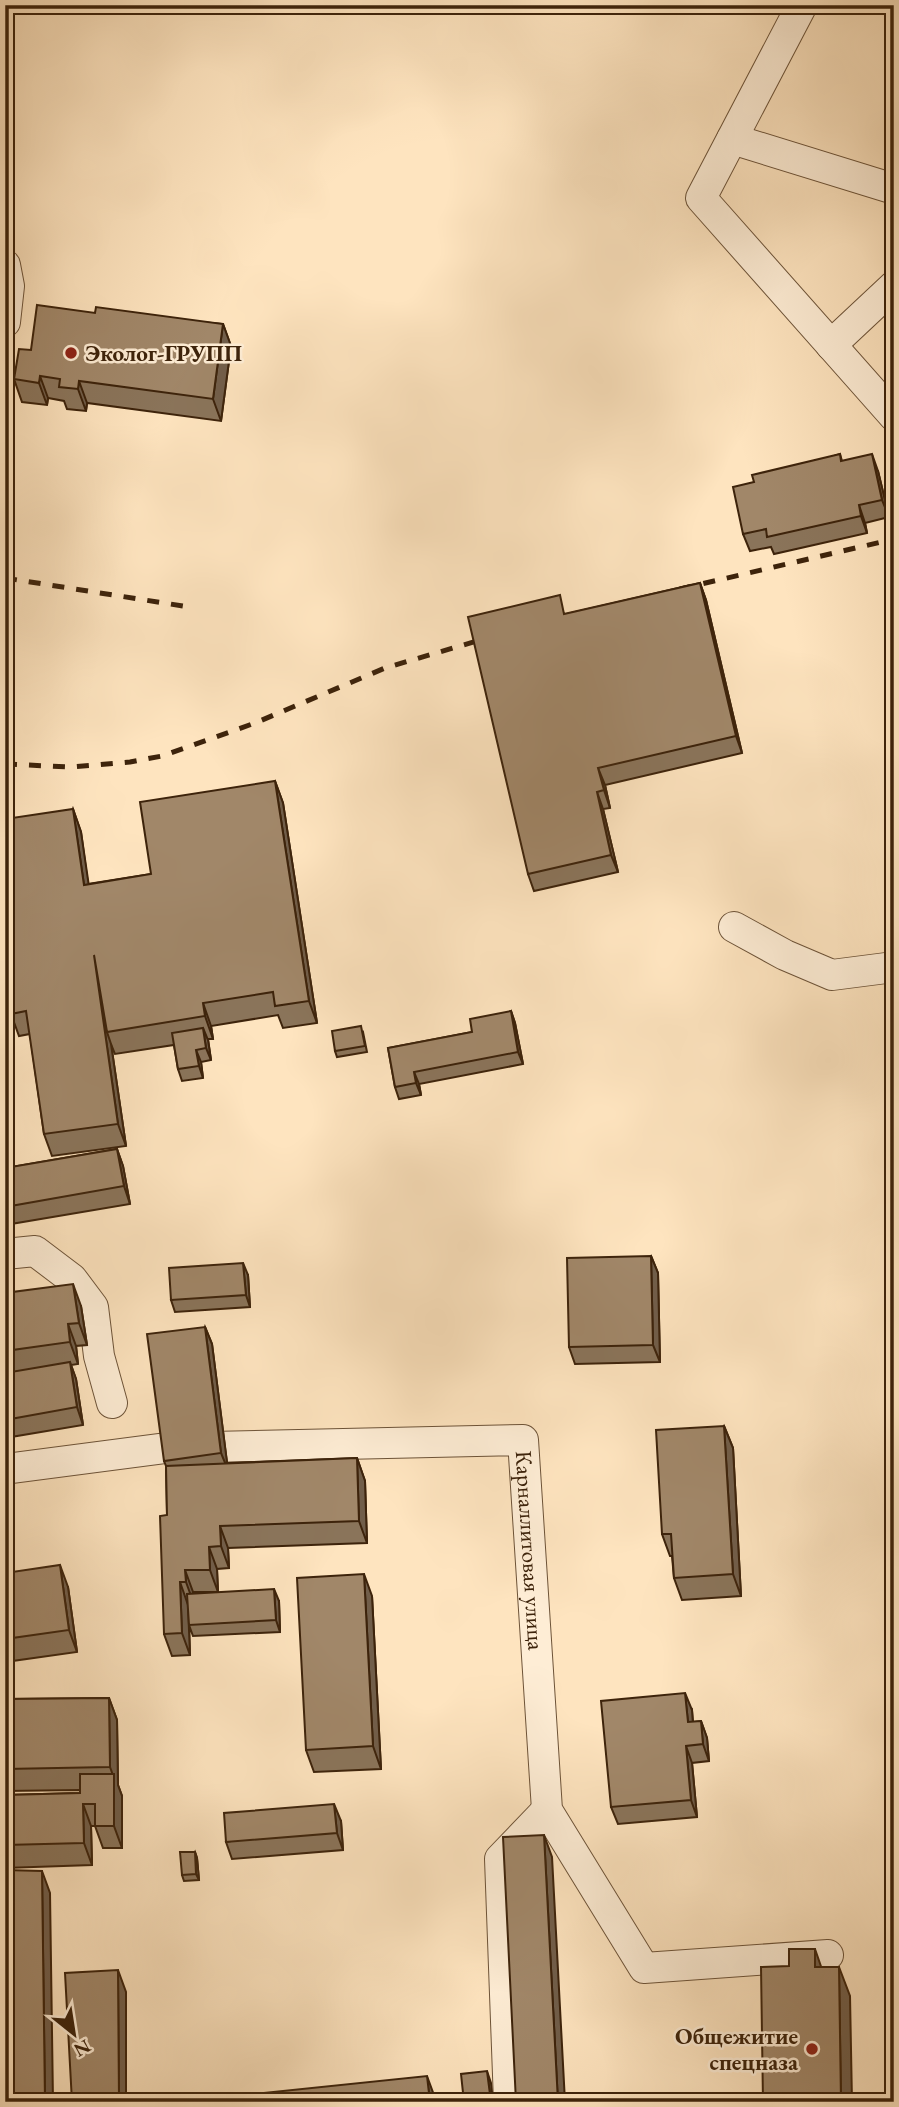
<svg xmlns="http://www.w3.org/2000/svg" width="899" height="2107" font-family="'EB Garamond',serif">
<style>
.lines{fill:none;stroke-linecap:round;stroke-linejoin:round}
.minor-casing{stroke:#6d5338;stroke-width:32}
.minor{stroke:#feedd5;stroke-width:30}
.rail{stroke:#3d230b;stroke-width:5;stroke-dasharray:12 12;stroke-linecap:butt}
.wall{fill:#8a745a;stroke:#3d230b;stroke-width:2}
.shaded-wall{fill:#715e4a;stroke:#3d230b;stroke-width:2}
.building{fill:#a18769;stroke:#3d230b;stroke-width:2}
.poi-dot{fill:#8f2418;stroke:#feedd5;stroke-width:2.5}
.labels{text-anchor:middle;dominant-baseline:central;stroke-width:5;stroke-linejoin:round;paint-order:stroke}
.poi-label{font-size:23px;font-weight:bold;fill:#3d230b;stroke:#feedd5;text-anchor:start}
.street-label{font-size:23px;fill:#3d230b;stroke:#feedd5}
</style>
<rect width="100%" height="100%" fill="#fee4bf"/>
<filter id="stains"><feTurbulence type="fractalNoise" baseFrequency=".00286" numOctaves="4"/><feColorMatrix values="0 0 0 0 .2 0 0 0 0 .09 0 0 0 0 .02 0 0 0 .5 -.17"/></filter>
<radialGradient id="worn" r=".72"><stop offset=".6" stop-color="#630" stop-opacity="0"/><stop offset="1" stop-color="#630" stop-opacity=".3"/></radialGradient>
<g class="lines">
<g class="minor-casing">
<g id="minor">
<polyline points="802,5 701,198 894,416"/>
<polyline points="732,139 894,189"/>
<polyline points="5,265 9,286 5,322"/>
<polyline points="831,345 894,286"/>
<polyline points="734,927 785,955 832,975 894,967"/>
<polyline points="5,1254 35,1251 72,1279 93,1307 99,1356 112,1403"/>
<path id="s1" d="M5,1469L166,1448L523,1440L547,1810L644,1968L828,1955"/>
<polyline points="509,2102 500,1859 547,1810"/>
</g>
</g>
<use href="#minor" class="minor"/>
<g class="rail">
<polyline points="5,578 183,606"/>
<polyline points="680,589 894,539"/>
<polyline points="5,623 6,623"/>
<polyline points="5,764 71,767 130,762 162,756 255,723 385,668 494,636"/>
</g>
</g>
<g class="wall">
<polygon points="725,5 741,5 737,12"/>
<polygon points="95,313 223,324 231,346 221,421 87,403 86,411 67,409 64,401 48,398 47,405 22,402 14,379 31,350"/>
<polygon points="840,454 842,461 878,471 889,517 865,523 867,533 774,554 771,547 750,551 743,534 754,482"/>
<polygon points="700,583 706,600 742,753 605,785 610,808 603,809 618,872 534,891 528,874 566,614"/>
<polygon points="275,781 283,803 317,1023 283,1028 278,1015 211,1026 213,1039 208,1039 211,1060 201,1062 203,1078 182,1081 178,1069 174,1045 115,1054 111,1044 126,1146 52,1156 44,1134 30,1034 19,1036 11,1014 73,809 81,832 88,884 151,874"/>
<polygon points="511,1011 515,1023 523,1064 419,1084 421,1095 399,1099 395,1087 388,1048 472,1032"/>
<polygon points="363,1032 367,1052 337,1057 335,1051"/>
<polygon points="117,1149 123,1166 130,1204 5,1225 5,1168"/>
<polygon points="651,1256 658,1273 660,1362 575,1364 569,1347"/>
<polygon points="248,1275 250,1307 175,1312 171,1300"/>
<polygon points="5,1293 81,1306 87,1345 76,1346 78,1364 71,1365 76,1379 83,1425 5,1438"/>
<polygon points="205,1327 212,1344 227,1463 357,1458 365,1481 367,1543 228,1548 229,1568 217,1569 218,1592 193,1592 194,1594 279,1601 280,1632 193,1636 189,1625 189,1618 190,1655 172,1656 164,1634 167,1515 166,1466 164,1461"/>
<polygon points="724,1426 733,1448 741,1596 682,1600 674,1578 672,1556 670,1556 662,1534"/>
<polygon points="5,1573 68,1587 77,1652 5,1662"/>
<polygon points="372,1596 381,1769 314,1772 306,1750"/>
<polygon points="109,1698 117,1720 118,1785 122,1796 122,1848 103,1848 95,1826 91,1826 92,1865 5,1868 5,1795 80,1793 80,1790 5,1791 5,1699"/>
<polygon points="692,1710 693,1722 701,1721 707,1738 709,1761 692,1763 697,1817 618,1824 611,1807"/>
<polygon points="341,1821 343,1850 232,1859 226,1842"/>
<polygon points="195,1852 197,1858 199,1880 184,1881 182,1875"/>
</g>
<g class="shaded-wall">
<polygon points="735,5 741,5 737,12"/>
<polygon points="223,324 231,346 221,421 213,399"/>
<polygon points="40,376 48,398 47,405 39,383"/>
<polygon points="79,381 87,403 86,411 78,389"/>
<polygon points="872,454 878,471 889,517 882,500"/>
<polygon points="859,505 865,523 867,533 861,516"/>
<polygon points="700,583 706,600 742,753 736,736"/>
<polygon points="598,768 605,785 610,808 604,790"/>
<polygon points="275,781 283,803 317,1023 309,1001"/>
<polygon points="597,792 603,809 618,872 611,855"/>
<polygon points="73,809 81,832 92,907 84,885"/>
<polygon points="94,955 107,1032 111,1044 126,1146 118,1124"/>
<polygon points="203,1003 211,1026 213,1039 205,1016"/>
<polygon points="511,1011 515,1023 523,1064 518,1052"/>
<polygon points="203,1028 208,1040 211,1060 206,1048"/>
<polygon points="196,1050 201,1062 203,1078 199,1066"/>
<polygon points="414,1072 419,1084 421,1095 416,1083"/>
<polygon points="117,1149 123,1166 130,1204 124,1186"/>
<polygon points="651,1256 658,1273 660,1362 653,1345"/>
<polygon points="243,1263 248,1275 250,1307 246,1295"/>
<polygon points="73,1284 81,1306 87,1345 79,1323"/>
<polygon points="68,1324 76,1346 78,1364 70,1342"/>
<polygon points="205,1327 212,1344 228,1470 221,1453"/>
<polygon points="70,1362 76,1379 83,1425 77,1407"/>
<polygon points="724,1426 733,1448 741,1596 733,1574"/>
<polygon points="357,1458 365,1481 367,1543 359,1521"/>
<polygon points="220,1526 228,1548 229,1568 221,1546"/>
<polygon points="209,1547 217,1569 218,1592 210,1570"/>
<polygon points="60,1565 68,1587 77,1652 69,1630"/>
<polygon points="185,1570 193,1592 194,1604 186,1582"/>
<polygon points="364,1574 372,1596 381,1769 373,1746"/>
<polygon points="180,1582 188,1605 190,1655 182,1633"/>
<polygon points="274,1589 279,1601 280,1632 276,1620"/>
<polygon points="685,1693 692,1710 694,1740 688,1722"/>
<polygon points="109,1698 117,1720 118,1785 122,1796 122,1848 114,1826 114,1778 110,1767"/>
<polygon points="701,1721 707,1738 709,1761 703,1744"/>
<polygon points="686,1746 692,1763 697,1817 691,1800"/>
<polygon points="83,1804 91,1826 92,1865 84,1843"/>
<polygon points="334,1804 341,1821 343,1850 337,1833"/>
<polygon points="544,1835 552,1857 565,2102 558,2102"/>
<polygon points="195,1852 197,1858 199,1880 196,1874"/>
<polygon points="42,1871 50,1893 53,2102 45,2102"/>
<polygon points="815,1949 825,1978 815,1967"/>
<polygon points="839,1967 850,1996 852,2102 841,2102"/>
<polygon points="118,1970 126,1992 126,2102 119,2102"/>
<polygon points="487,2071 491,2083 493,2102 491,2102"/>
<polygon points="427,2076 435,2098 435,2102 430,2102"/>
</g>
<g class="building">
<polygon points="37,305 95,313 96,307 223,324 213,399 79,381 78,389 59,387 60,379 40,376 39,383 14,379 19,349 31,350"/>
<polygon points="840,454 841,461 872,454 882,500 859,505 861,516 767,537 766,529 743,534 733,487 754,482 752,475"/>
<polygon points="700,583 736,736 598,768 604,790 597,792 611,855 528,874 468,617 560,595 564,614"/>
<polygon points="275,781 309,1001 275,1006 273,992 203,1003 205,1016 107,1032 94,955 118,1124 44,1134 26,1011 11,1014 5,977 5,819 73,809 84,885 151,874 140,802"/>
<polygon points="511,1011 518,1052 414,1072 416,1083 395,1087 388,1048 472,1032 470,1019"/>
<polygon points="361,1026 365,1046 335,1051 332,1031"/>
<polygon points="203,1028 206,1048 196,1050 199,1066 178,1069 172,1033"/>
<polygon points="117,1149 124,1186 5,1207 5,1168"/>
<polygon points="651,1256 653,1345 569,1347 567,1258"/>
<polygon points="243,1263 246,1295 171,1300 169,1268"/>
<polygon points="73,1284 79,1323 68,1324 70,1342 5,1351 5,1293"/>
<polygon points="205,1327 221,1453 164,1461 147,1334"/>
<polygon points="70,1362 77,1407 5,1420 5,1373"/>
<polygon points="724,1426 733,1574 674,1578 671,1534 662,1534 656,1430"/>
<polygon points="357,1458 359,1521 220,1526 221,1546 209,1547 210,1570 185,1570 186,1582 180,1582 182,1633 164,1634 160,1516 167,1515 166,1466"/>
<polygon points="60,1565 69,1630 5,1639 5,1573"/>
<polygon points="364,1574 373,1746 306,1750 297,1578"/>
<polygon points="274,1589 276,1620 189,1625 187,1594"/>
<polygon points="685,1693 688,1722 701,1721 703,1744 686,1746 691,1800 611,1807 601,1701"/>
<polygon points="109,1698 110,1767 5,1769 5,1699"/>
<polygon points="80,1774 114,1774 114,1826 95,1826 95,1804 83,1804 84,1843 5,1845 5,1795 80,1793"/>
<polygon points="334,1804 337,1833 226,1842 224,1813"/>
<polygon points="544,1835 558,2102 516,2102 503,1837"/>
<polygon points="180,1852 195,1852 196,1874 182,1875"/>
<polygon points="5,1870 42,1871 45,2102 5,2102"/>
<polygon points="789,1949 815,1949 815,1967 839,1967 841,2102 763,2102 761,1967 789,1966"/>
<polygon points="118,1970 119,2102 72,2102 65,1973"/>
<polygon points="487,2071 491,2102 464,2102 461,2074"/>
<polygon points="427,2076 430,2102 224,2102 224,2097"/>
<rect x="188" y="2095" width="18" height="7"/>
</g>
<g class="poi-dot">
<circle cx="71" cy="353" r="7"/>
<circle cx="812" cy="2049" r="7"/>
</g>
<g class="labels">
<g class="poi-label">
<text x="85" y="353">Эколог-ГРУПП</text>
<text x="798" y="2036" text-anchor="end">Общежитие<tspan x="798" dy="26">спецназа</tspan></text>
</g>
<g class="street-label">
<text stroke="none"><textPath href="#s1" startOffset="630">Карналлитовая улица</textPath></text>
</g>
</g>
<rect width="899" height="2107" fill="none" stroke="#fee4bf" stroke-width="28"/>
<rect x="7" y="7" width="885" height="2093" fill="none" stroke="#3d230b" stroke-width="3.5"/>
<rect x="14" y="14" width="871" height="2079" fill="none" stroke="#3d230b" stroke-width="2"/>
<g transform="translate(74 2034) rotate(150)" stroke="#feedd5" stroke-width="5" paint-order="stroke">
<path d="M0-5L12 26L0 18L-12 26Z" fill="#3d230b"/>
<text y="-10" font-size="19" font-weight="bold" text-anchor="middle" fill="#3d230b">N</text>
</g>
<rect width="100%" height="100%" filter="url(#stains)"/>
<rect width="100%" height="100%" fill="url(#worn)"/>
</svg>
